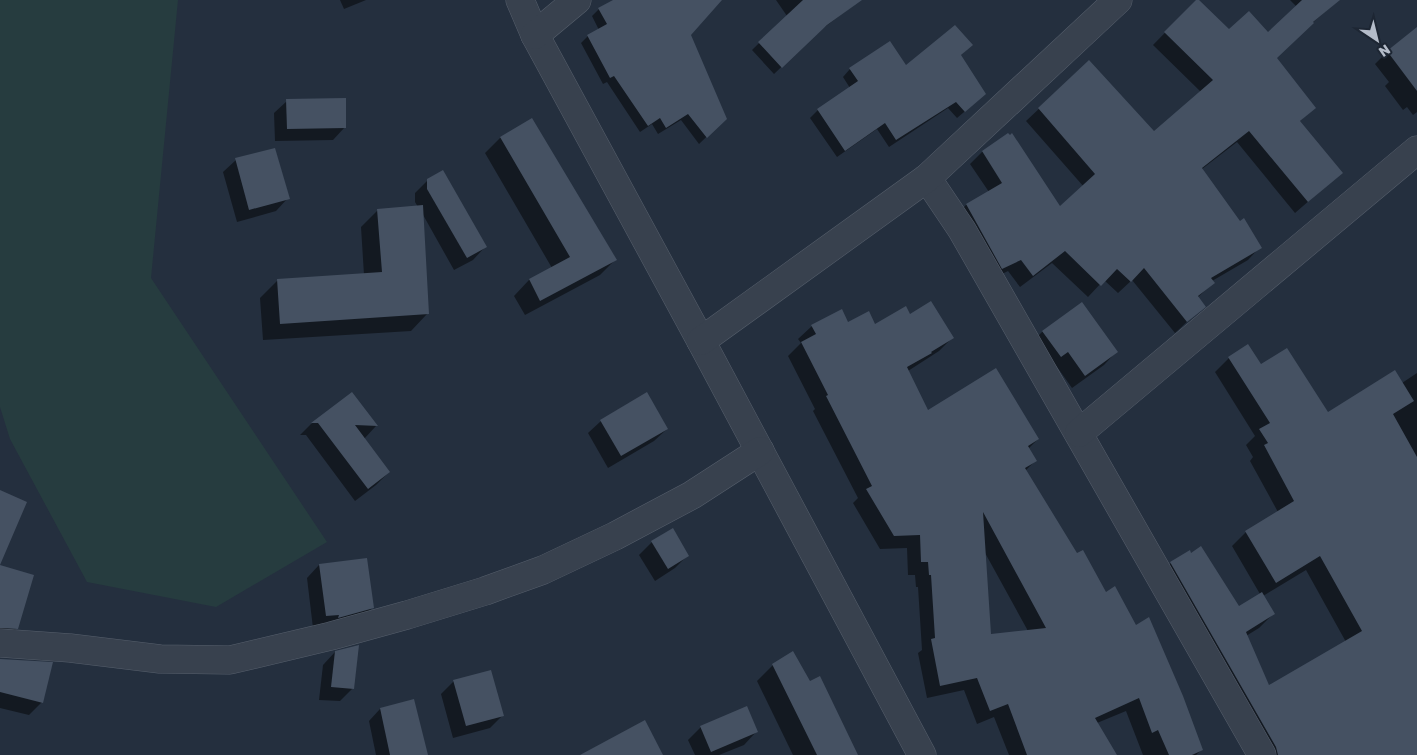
<svg xmlns="http://www.w3.org/2000/svg" width="1417" height="755" font-family="Rubik,sans-serif">
<style>
.green{fill:#263c3f}
.shadow{fill:#0007;fill-rule:evenodd}
.building{fill:#455162;fill-rule:evenodd}
.lines{fill:none;stroke-linecap:round;stroke-linejoin:round}
.minor-casing{stroke:#565f6c;stroke-width:29}
.minor{stroke:#38414e;stroke-width:28}
</style>
<rect width="100%" height="100%" fill="#242f3e"/>
<polygon class="green" points="0,0 178,0 151,278 327,542 216,607 87,582 10,439 0,407"/>
<g class="shadow">
<polygon points="340,0 366,0 344,9"/>
<polygon points="616,0 721,0 690,35 725,119 699,144 681,120 658,134 652,124 640,132 607,82 603,84 581,43 588,36 599,30 592,16 599,9"/>
<polygon points="776,0 853,0 854,5 818,32 774,74 752,50 787,16"/>
<polygon points="1197,0 1229,31 1268,33 1297,7 1290,0 1339,0 1312,23 1275,59 1314,108 1299,122 1341,173 1295,213 1237,142 1202,169 1239,222 1260,247 1248,260 1212,281 1213,283 1197,298 1204,306 1175,333 1132,280 1118,293 1104,280 1088,297 1052,263 1020,287 1008,271 990,280 954,217 966,205 989,192 970,164 982,152 1008,135 1060,208 1084,187 1026,121 1089,62 1154,133 1201,92 1153,45"/>
<polygon points="1417,29 1417,112 1413,115 1407,107 1403,110 1385,86 1389,82 1375,64 1387,52"/>
<polygon points="971,45 960,56 977,101 957,118 948,108 889,147 877,129 837,157 810,118 818,110 850,88 843,77 850,69 905,67"/>
<polygon points="287,101 345,127 333,140 275,141 274,113"/>
<polygon points="531,120 616,259 600,275 525,315 514,296 529,280 552,268 485,153 500,138"/>
<polygon points="236,160 288,198 276,211 237,222 223,172"/>
<polygon points="428,180 485,247 473,260 454,270 422,213 427,314 411,331 263,340 260,298 277,281 364,275 361,227 378,210 418,207 415,202 415,193"/>
<path d="M841,311L847,323L875,325L910,316L952,338L939,351L908,371L927,412L1038,439L1028,449L1035,461L1025,471L1076,555L1105,593L1202,749L1196,755H1143L1126,711L1097,723L1116,755H1009L994,717L977,724L964,690L927,698L918,653L922,650L918,587H916L915,575H908L907,548L880,549L853,503L858,498L813,411L815,409L788,356L801,343L798,339L812,326ZM984,551L1028,631L989,635Z"/>
<polygon points="1043,331 1116,352 1104,365 1072,388 1055,364 1048,369 1030,344"/>
<path d="M1229,358L1261,366L1327,414L1402,383L1417,373V755H1258L1156,578L1171,563L1189,552L1238,608L1260,594L1232,546L1246,532L1278,512L1250,461L1253,457L1246,445L1255,436L1215,372ZM1306,570L1346,642L1269,686L1246,636L1259,628L1273,614L1263,596Z"/>
<polygon points="352,394 376,426 364,439 389,472 376,485 355,501 306,435 300,435 311,424"/>
<polygon points="601,421 667,429 654,441 608,468 588,433"/>
<polygon points="652,542 687,556 675,568 655,581 639,555"/>
<polygon points="319,565 372,608 360,620 313,628 307,578"/>
<polygon points="0,566 17,628 4,641 0,640"/>
<polygon points="335,652 353,688 340,701 319,700 323,665"/>
<polygon points="0,660 42,702 29,715 0,708"/>
<polygon points="773,665 809,682 857,755 793,755 757,681"/>
<polygon points="454,681 502,716 490,728 453,738 441,694"/>
<polygon points="413,700 426,755 376,755 369,721 380,709"/>
<polygon points="701,727 756,732 744,745 719,755 695,755 688,740"/>
</g>
<g class="building">
<polygon points="613,0 722,0 691,35 727,119 707,138 688,114 666,128 660,118 648,126 614,76 610,78 587,35 607,24 598,8"/>
<polygon points="803,0 862,0 827,25 782,68 758,42"/>
<polygon points="1196,0 1199,0 1229,29 1249,11 1268,32 1302,0 1340,0 1313,22 1314,23 1277,58 1316,108 1300,121 1343,173 1308,202 1249,131 1202,168 1240,221 1244,218 1262,248 1211,278 1215,283 1198,296 1206,307 1187,322 1144,268 1131,282 1117,269 1101,286 1065,251 1033,276 1021,260 1002,269 966,204 1002,183 982,151 1008,133 1010,135 1012,133 1060,206 1095,174 1038,108 1089,60 1154,131 1213,80 1164,32"/>
<polygon points="955,25 973,45 961,55 986,94 965,112 956,102 896,140 885,123 845,151 817,109 858,81 849,68 890,41 906,65"/>
<polygon points="1417,27 1417,91 1387,51"/>
<polygon points="346,98 346,128 287,129 286,99"/>
<polygon points="532,118 617,260 540,301 529,279 570,257 500,137"/>
<polygon points="275,148 290,199 249,210 235,158"/>
<polygon points="443,170 487,247 467,258 427,189 427,179"/>
<polygon points="423,205 429,314 280,324 277,279 382,272 377,209"/>
<path d="M931,301L954,338L931,352L932,353L907,367L928,410L996,368L1039,439L1028,446L1037,461L1025,468L1077,553L1083,550L1106,592L1115,586L1136,625L1149,617L1183,696L1203,750L1192,755H1169L1158,730L1152,733L1139,698L1095,718L1117,755H1027L1008,704L990,711L977,678L940,686L931,639L935,638L931,575H929L928,562H921L920,535L894,536L866,489L872,486L826,396L828,395L801,342L816,334L811,325L842,309L848,322L869,311L875,324L906,306L910,314ZM983,512L1046,628L991,634Z"/>
<polygon points="1082,302 1118,352 1085,376 1068,352 1061,357 1042,331"/>
<polygon points="1248,344 1261,364 1287,348 1328,412 1395,370 1414,401 1393,414 1417,457 1417,755 1278,755 1276,747 1170,562 1190,550 1191,553 1201,546 1239,606 1262,592 1275,614 1246,632 1269,685 1362,631 1320,556 1276,583 1245,531 1294,501 1264,445 1268,443 1259,429 1270,423 1228,357"/>
<polygon points="352,392 378,426 355,425 390,472 368,489 318,423 311,423"/>
<polygon points="647,392 668,429 621,456 600,420"/>
<polygon points="0,490 27,502 0,565 34,575 18,629 0,628"/>
<polygon points="673,528 689,556 668,569 651,541"/>
<polygon points="367,558 374,608 338,618 339,615 326,616 319,564"/>
<polygon points="359,645 354,689 331,687 335,651"/>
<polygon points="793,651 810,681 820,676 858,755 817,755 772,664"/>
<polygon points="0,659 53,662 43,703 0,692"/>
<polygon points="491,670 504,716 466,726 453,680"/>
<polygon points="414,699 428,755 390,755 380,708"/>
<polygon points="747,706 758,732 711,752 700,726"/>
<polygon points="645,720 663,755 580,755"/>
</g>
<g class="lines">
<g class="minor-casing">
<g id="minor">
<polyline points="520,0 535,35 701,341 922,755"/>
<polyline points="535,35 577,0"/>
<polyline points="927,178 962,230 1262,755"/>
<polyline points="701,341 927,178 1118,0"/>
<polyline points="1079,433 1417,150"/>
<polyline points="0,643 70,648 160,659 230,660 331,636 407,615 485,591 543,570 615,536 692,495 760,451"/>
</g>
</g>
<use href="#minor" class="minor"/>
</g>
<g transform="translate(1377 40) rotate(145)" stroke="#1d2633" stroke-width="4" paint-order="stroke">
<path d="M0-4L9 19L0 12L-9 19Z" fill="#b4bcc9"/>
<text y="-8" font-size="14" font-weight="bold" text-anchor="middle" fill="#b4bcc9">N</text>
</g>
</svg>
